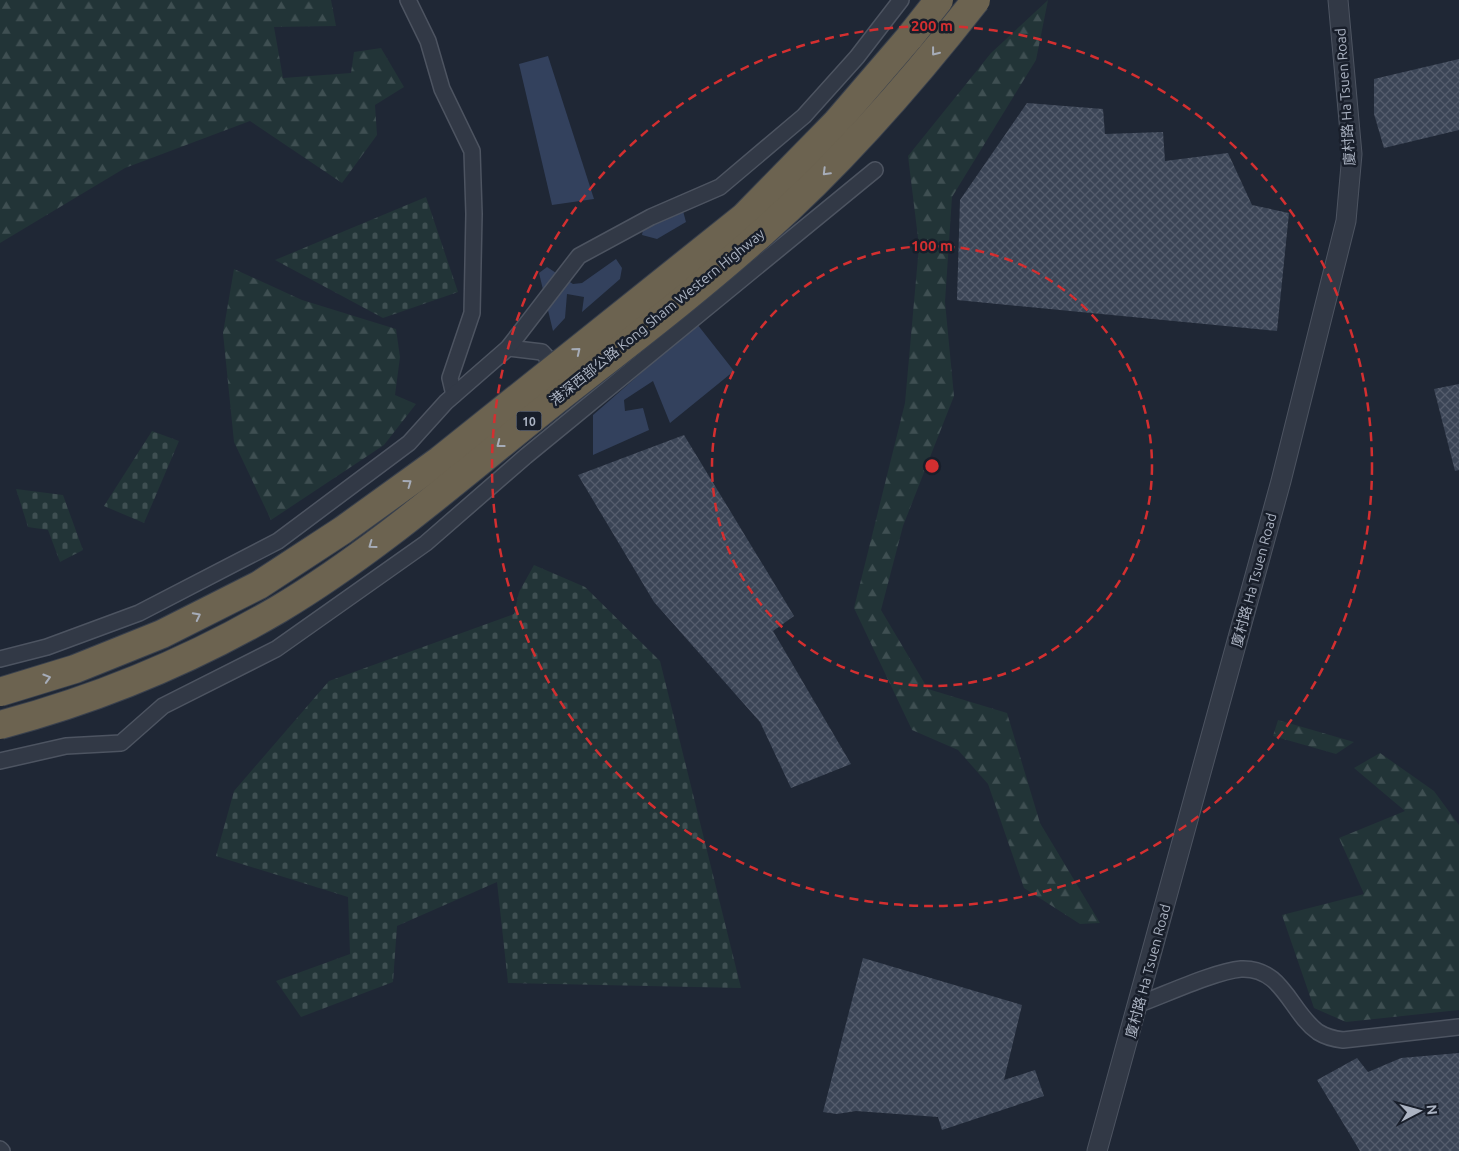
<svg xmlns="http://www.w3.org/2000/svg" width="1459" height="1151" font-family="Ubuntu,'Noto Sans SC',sans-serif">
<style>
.forest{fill:url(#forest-firs)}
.cemetery{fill:url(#cemetery-stones)}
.water{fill:#33415d}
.building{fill:url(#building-cross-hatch)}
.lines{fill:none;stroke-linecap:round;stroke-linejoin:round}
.minor-casing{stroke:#4d5461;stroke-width:18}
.tertiary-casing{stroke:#4d5461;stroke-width:21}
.minor{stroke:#323946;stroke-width:15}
.tertiary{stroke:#323946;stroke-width:19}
.motorway-bridge-casing{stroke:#3a414d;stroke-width:30;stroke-linecap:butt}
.motorway-bridge{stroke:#6c6350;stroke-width:28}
.oneway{stroke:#a6acb8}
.ring{fill:none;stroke:#d42f30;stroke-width:2.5;stroke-dasharray:9 6}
.labels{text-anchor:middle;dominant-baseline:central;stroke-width:5;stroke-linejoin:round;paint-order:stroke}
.shield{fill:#181e2a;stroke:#808795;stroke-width:1}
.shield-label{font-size:12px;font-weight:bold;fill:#acb4c3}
.street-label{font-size:14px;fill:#acb4c3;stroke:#181e2a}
.centre{fill:#d42f30;stroke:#181e2a;stroke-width:2.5}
.ring-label{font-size:15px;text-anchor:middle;font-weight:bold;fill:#d42f30;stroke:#181e2a;stroke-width:5;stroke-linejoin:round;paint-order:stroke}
</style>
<defs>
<pattern id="forest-firs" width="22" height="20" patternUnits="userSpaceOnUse" patternTransform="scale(1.25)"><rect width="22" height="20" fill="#223437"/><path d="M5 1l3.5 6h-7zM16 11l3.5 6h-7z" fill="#3f4f52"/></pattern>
<pattern id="cemetery-stones" width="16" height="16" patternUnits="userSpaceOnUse" patternTransform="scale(1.25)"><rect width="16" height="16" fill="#223437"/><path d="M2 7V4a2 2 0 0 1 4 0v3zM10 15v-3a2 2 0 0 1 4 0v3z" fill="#3f4f52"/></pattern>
<pattern id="building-cross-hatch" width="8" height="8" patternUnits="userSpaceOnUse" patternTransform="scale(1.25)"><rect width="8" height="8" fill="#3b4556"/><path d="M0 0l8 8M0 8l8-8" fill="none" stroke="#555d6d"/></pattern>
</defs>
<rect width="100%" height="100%" fill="#1f2735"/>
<g class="forest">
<polygon points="0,0 331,0 336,26 274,27 283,78 351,73 354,52 381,48 404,87 375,105 377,135 342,183 250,121 125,168 0,243"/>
<polygon points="1048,0 1036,60 952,197 945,302 954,396 903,526 881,610 928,689 1007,713 1040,823 1100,923 1080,924 1024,888 988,784 958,750 912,730 854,608 905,403 919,246 908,156 991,53"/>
<polygon points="234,269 302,300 396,329 400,357 395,395 416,404 384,445 271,520 234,442 223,333"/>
<polygon points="1278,720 1354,742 1336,754 1273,736"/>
<polygon points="1380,753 1434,791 1459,825 1459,1010 1346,1022 1314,1008 1282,915 1364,894 1339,838 1405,811 1354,768"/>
</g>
<g class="cemetery">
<polygon points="426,197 458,292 383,318 275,260"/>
<polygon points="152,431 179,441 144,523 104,506"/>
<polygon points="16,489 63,495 83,550 60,562 48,530 28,527"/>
<polygon points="534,565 585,587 660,661 741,988 508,983 497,882 397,926 393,982 301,1017 276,981 350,954 348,897 216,856 234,791 329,681 514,614 519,592"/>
</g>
<g class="water">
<polygon points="548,56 594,199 552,205 519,64"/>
<polygon points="683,211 686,222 657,239 642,235 646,214"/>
<polygon points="616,259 622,268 620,279 582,312 584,297 567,294 565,318 553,331 539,273 547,267 573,284 582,283"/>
<polygon points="697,324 734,371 670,423 653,381 624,400 625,411 643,408 649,430 593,455 593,415"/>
</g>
<g class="building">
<polygon points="1459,59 1459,130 1384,148 1374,114 1374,79"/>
<polygon points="1027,103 1103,109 1105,134 1163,132 1165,161 1228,153 1252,205 1289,213 1277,331 957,300 960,200"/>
<polygon points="1459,384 1459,470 1455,471 1434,389"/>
<polygon points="684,435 794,616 773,631 851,764 791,788 760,722 654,602 578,475"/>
<polygon points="863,958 1022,1005 1004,1080 1035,1070 1044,1096 942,1130 938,1117 856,1111 837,1114 823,1112"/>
<polygon points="1459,1053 1459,1151 1360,1151 1317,1080 1357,1058 1368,1072 1401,1058"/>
</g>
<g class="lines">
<g class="minor-casing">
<g id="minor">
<polyline points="408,0 428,41 442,89 472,151 474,214 472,313 450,378 454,395"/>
<polyline points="508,348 542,352 560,372"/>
<polyline points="0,659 47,647 139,613 278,541 409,443 446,402 508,348 579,256 651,217 720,187 804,116 857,57 901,0"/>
<polyline points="0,761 66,746 121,743 163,706 276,649 426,543 526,456 875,170"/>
<path d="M1139,1004C1164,995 1216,971 1241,969C1283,967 1290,1012 1318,1032C1326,1037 1334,1039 1343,1040L1459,1027"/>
<polyline points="0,1149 2,1151"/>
</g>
</g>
<g class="tertiary-casing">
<polyline id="tertiary" points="1097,1151 1281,481 1346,221 1352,154 1338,0"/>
</g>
<use href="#minor" class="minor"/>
<use href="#tertiary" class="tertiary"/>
<g class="motorway-bridge-casing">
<g id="motorway-bridge">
<polyline points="0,692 75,669 162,634 259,585 343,530 440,460 744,217 836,123 909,38 939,0"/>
<path d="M0,725C98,699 192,660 279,609C376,551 463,474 551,404C622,348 695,293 763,232C842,162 911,83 976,0"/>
</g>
</g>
<use href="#motorway-bridge" class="motorway-bridge"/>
</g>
<defs><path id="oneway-chevron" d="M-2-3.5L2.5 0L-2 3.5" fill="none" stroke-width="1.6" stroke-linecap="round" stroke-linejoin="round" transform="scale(1.25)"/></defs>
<g class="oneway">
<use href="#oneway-chevron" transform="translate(935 52) rotate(128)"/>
<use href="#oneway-chevron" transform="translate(826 172) rotate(135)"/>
<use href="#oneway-chevron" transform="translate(577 351) rotate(-39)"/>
<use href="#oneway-chevron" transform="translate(500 444) rotate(142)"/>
<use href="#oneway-chevron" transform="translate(408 483) rotate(-36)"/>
<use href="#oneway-chevron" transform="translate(372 545) rotate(144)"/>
<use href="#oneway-chevron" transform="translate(197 616) rotate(-27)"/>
<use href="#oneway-chevron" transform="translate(47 678) rotate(-17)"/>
</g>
<g class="ring">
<circle cx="932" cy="466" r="220"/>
<circle cx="932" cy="466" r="440"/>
</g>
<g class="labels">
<rect class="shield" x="516.5" y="411.5" width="25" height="19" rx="4"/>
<g class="shield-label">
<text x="529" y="421">10</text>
</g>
<g class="street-label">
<text transform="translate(1345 97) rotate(-94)">廈村路 Ha Tsuen Road</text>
<text transform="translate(657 317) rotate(-39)">港深西部公路 Kong Sham Western Highway</text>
<text transform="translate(1254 580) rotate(-75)">廈村路 Ha Tsuen Road</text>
<text transform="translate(1148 971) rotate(-75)">廈村路 Ha Tsuen Road</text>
</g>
</g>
<circle cx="932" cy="466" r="8" class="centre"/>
<g class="ring-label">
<text x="932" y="31">200 m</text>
<text x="932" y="251">100 m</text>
</g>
<g transform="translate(1419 1111) rotate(84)" stroke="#181e2a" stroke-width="4" paint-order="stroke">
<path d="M0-4L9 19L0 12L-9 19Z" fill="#acb4c3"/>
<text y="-8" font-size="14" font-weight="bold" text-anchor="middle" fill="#acb4c3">N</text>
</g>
</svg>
